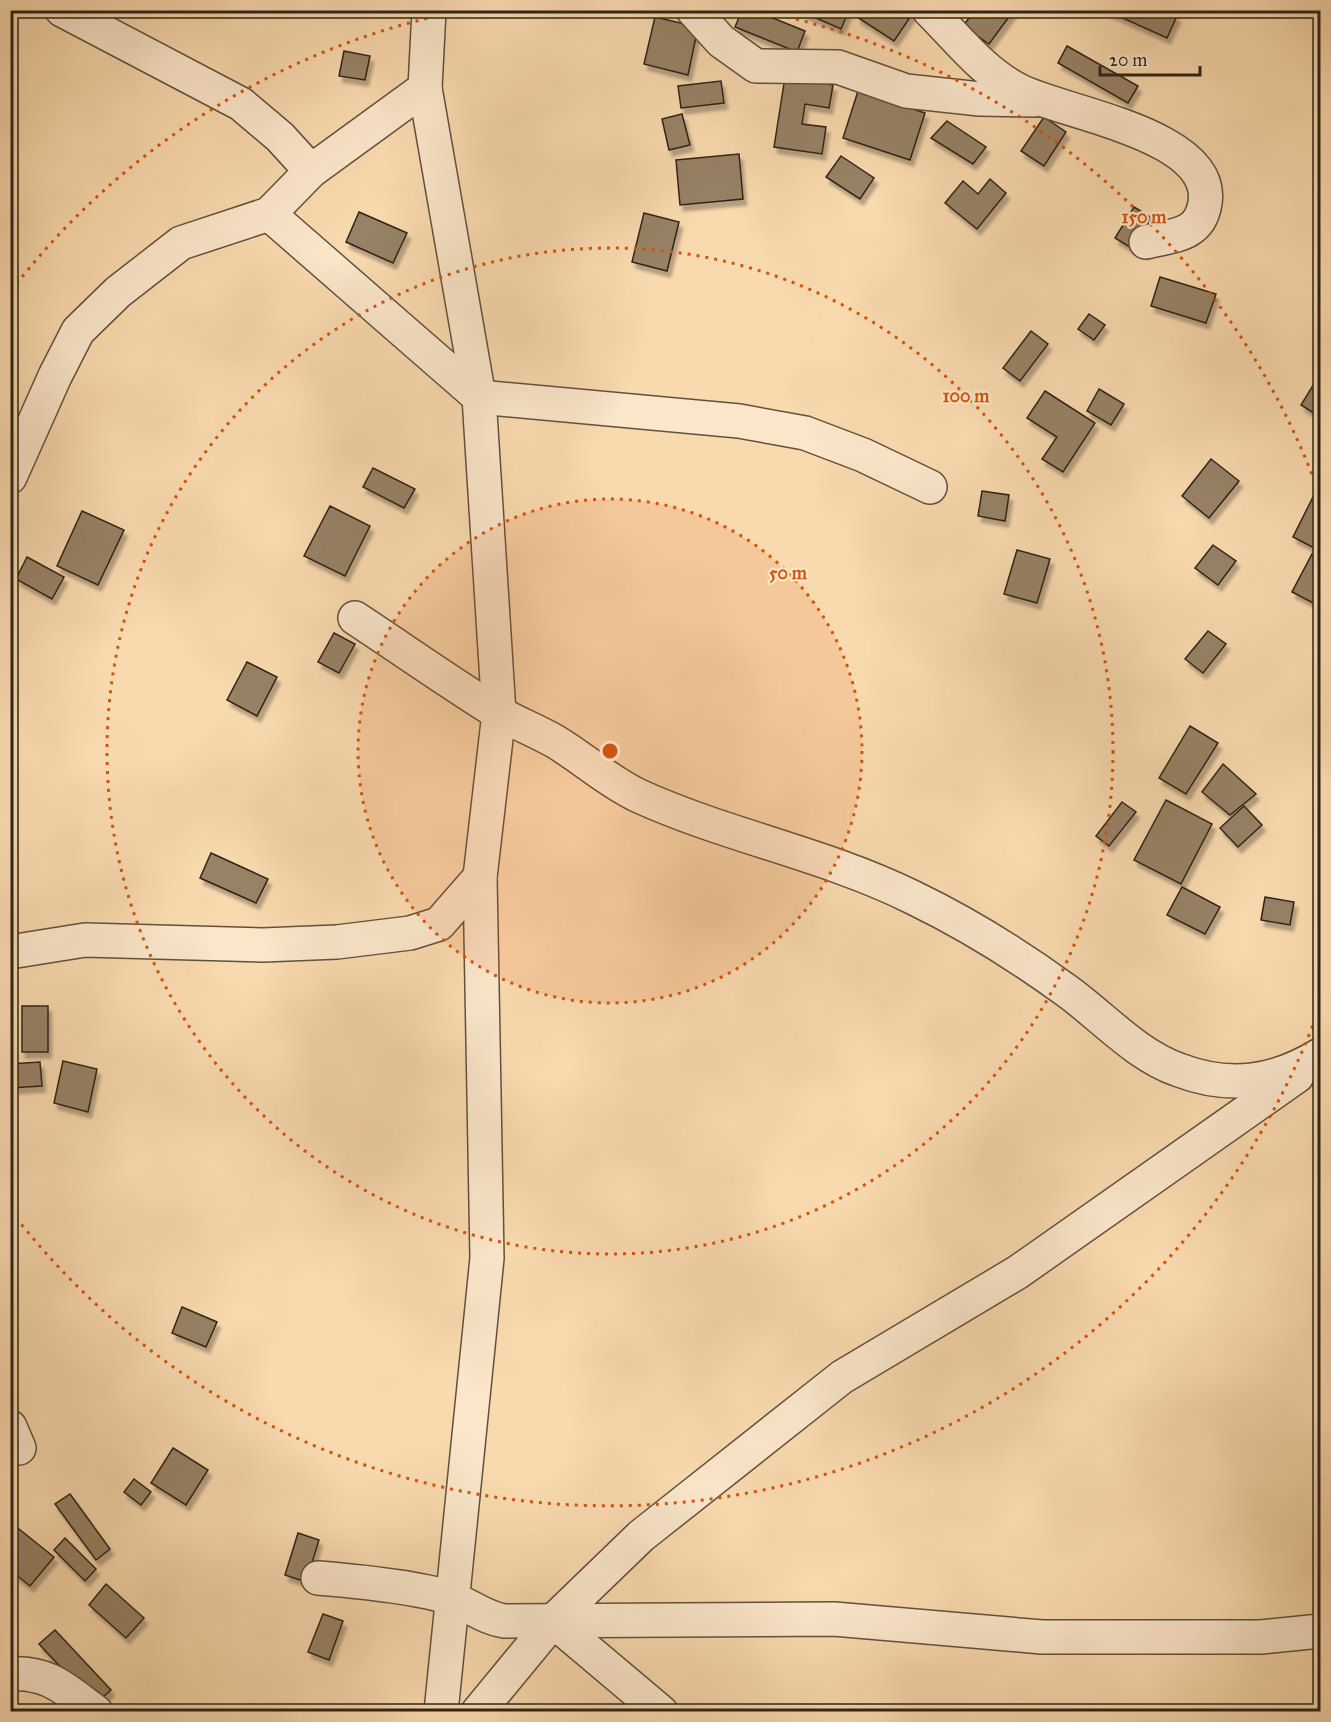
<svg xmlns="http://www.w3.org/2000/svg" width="1331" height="1722" font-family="'IM FELL Great Primer',serif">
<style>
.building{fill:#978266;stroke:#2d2419;stroke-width:1.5;filter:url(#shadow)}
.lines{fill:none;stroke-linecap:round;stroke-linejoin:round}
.minor-casing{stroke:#60513e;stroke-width:36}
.minor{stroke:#fbe6ca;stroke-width:33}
.ring{fill:none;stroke:#d5540d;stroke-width:3;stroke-dasharray:3 6}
.centre{fill:#d5540d;stroke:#fbe6ca;stroke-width:3}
.ring-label{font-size:18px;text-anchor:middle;font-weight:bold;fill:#d5540d;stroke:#fbe6ca;stroke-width:4.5;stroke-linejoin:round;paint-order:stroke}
</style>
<defs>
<filter id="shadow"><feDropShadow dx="3.5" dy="6" stdDeviation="1.5" flood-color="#0004"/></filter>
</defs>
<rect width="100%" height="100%" fill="#f9d9ae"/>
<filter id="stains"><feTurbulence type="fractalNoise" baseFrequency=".00333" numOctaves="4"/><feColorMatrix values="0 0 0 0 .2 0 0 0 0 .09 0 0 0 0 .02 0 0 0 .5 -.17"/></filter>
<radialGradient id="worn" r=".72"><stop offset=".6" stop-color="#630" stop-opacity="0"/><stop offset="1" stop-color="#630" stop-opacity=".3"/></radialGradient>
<g class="building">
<polygon points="742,10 753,10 805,31 797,52 735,27"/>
<polygon points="798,10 849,10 841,29"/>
<polygon points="862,10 915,10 894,41 857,17"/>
<polygon points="975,10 1014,10 989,44 963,26"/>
<polygon points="1105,10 1164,10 1177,16 1167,38"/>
<polygon points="655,17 698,27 688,75 644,64"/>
<polygon points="1067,46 1138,86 1128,103 1058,63"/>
<polygon points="344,51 370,56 365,80 339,76"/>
<polygon points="785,77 833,85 829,108 805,104 802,124 826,127 822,154 774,147"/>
<polygon points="721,81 724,103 681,108 678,86"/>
<polygon points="858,91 925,113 910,160 843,138"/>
<polygon points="682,114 690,145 669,150 662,119"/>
<polygon points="1044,117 1066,132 1044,166 1021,151"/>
<polygon points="947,121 986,147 973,164 931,138"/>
<polygon points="739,154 743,199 680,205 676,160"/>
<polygon points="841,156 874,178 860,199 826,177"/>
<polygon points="990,179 1006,193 977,229 945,203 963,181 978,194"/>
<polygon points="1134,207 1152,218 1133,249 1115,238"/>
<polygon points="359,212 407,233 393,263 346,242"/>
<polygon points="644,213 679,222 667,271 632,262"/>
<polygon points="1160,277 1216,294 1206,323 1151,306"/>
<polygon points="1089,314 1105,325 1094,340 1078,329"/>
<polygon points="1031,331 1048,344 1020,381 1003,368"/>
<polygon points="1320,374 1320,417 1301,405"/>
<polygon points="1099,389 1124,404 1111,425 1087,411"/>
<polygon points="1045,391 1095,423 1063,472 1042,459 1057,437 1027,418"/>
<polygon points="1211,459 1239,481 1209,518 1182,496"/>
<polygon points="373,468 415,489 404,508 363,487"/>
<polygon points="982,491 1009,495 1005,521 978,516"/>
<polygon points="1313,497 1320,501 1320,551 1293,537"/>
<polygon points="330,506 370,526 345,576 304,556"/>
<polygon points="82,511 124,530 98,585 57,566"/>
<polygon points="1213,545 1236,561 1218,585 1195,568"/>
<polygon points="1017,550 1050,559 1037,603 1004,594"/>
<polygon points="1312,554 1320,558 1320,593 1315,604 1292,592"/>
<polygon points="27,557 64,577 52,599 16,579"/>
<polygon points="1208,631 1226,644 1203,673 1185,659"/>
<polygon points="334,633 355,644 339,673 318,662"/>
<polygon points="247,662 277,677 257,716 227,700"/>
<polygon points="1190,726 1218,743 1186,794 1159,778"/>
<polygon points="1223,764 1256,794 1230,815 1202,792"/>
<polygon points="1166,800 1212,824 1181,884 1134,860"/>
<polygon points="1122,802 1136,812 1109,846 1096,836"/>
<polygon points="1244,806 1262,825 1238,847 1220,828"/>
<polygon points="211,853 268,879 256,903 200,878"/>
<polygon points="1182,887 1220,907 1205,934 1167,915"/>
<polygon points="1265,897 1294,902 1290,925 1261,920"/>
<rect x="22" y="1006" width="26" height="46"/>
<polygon points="63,1061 97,1069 88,1112 54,1103"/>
<polygon points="40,1062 42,1086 10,1088 10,1064"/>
<polygon points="182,1307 217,1322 206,1347 172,1333"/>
<polygon points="173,1448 208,1470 186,1505 151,1483"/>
<polygon points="134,1479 151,1492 141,1505 124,1492"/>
<polygon points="70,1494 110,1549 96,1560 55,1504"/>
<polygon points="19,1529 54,1557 30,1586 10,1570 10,1539"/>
<polygon points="298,1533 319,1540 306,1582 285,1575"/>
<polygon points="65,1538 96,1569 85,1581 54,1550"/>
<polygon points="106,1584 144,1618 126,1638 89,1605"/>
<polygon points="323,1614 343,1621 329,1660 308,1652"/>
<polygon points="55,1630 111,1690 95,1704 39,1644"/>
</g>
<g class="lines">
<g class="minor-casing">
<g id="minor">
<polyline points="62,10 241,104 280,137 311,171"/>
<polyline points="429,10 425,88 479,397 499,713 480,877 487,1258 441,1712"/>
<polyline points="693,10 721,41 756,66 838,67 906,91 980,99 1035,100"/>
<path d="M929,10C957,38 983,72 1018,90C1061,113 1216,134 1205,203C1200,236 1174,235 1146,242"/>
<polyline points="269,214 479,397 739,421 805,433 863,455 930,487"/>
<polyline points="10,477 55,376 78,331 118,292 181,243 269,214 311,171 425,88"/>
<path d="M355,618C402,649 449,682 497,712C516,723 537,731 556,742C584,759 609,782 639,796C727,836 825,854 912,897C966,923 1019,956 1067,991C1103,1017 1136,1055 1179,1070C1229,1089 1274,1083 1320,1055"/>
<polyline points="10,952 85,940 263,945 337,942 410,933 439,924 480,877"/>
<polyline points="10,1427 19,1448"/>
<path d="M318,1578C354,1581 421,1587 453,1599C471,1606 485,1618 504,1621L834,1619L1042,1637H1261L1320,1631"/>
<polyline points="553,1621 661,1712"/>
<path d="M10,1674C49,1671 67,1691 96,1712"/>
<polyline points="478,1712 553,1621 641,1536 842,1377 1018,1272 1297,1076"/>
</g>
</g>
<use href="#minor" class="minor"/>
</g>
<circle cx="610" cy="751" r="252" fill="#d5540d" fill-opacity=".12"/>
<g class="ring">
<circle cx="610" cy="751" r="252"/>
<circle cx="610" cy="751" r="503"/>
<path d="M1319 1009A755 755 0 0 1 11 1211M11 291A755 755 0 0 1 459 11M761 11A755 755 0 0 1 1319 493"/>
</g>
<circle cx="610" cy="751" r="9" class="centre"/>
<g class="ring-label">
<text x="1144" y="223">150 m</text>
<text x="966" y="402">100 m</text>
<text x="788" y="579">50 m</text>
</g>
<rect width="1331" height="1722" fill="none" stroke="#f9d9ae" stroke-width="36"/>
<rect x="12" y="12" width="1307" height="1698" fill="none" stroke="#2d2419" stroke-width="3"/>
<rect x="18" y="18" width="1295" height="1686" fill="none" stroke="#2d2419" stroke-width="1.5"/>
<path d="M1100 66v9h100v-9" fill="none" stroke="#2d2419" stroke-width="3"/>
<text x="1109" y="66" font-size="18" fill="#2d2419" stroke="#fbe6ca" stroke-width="4.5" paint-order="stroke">20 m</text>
<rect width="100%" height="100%" filter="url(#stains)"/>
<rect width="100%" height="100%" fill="url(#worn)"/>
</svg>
